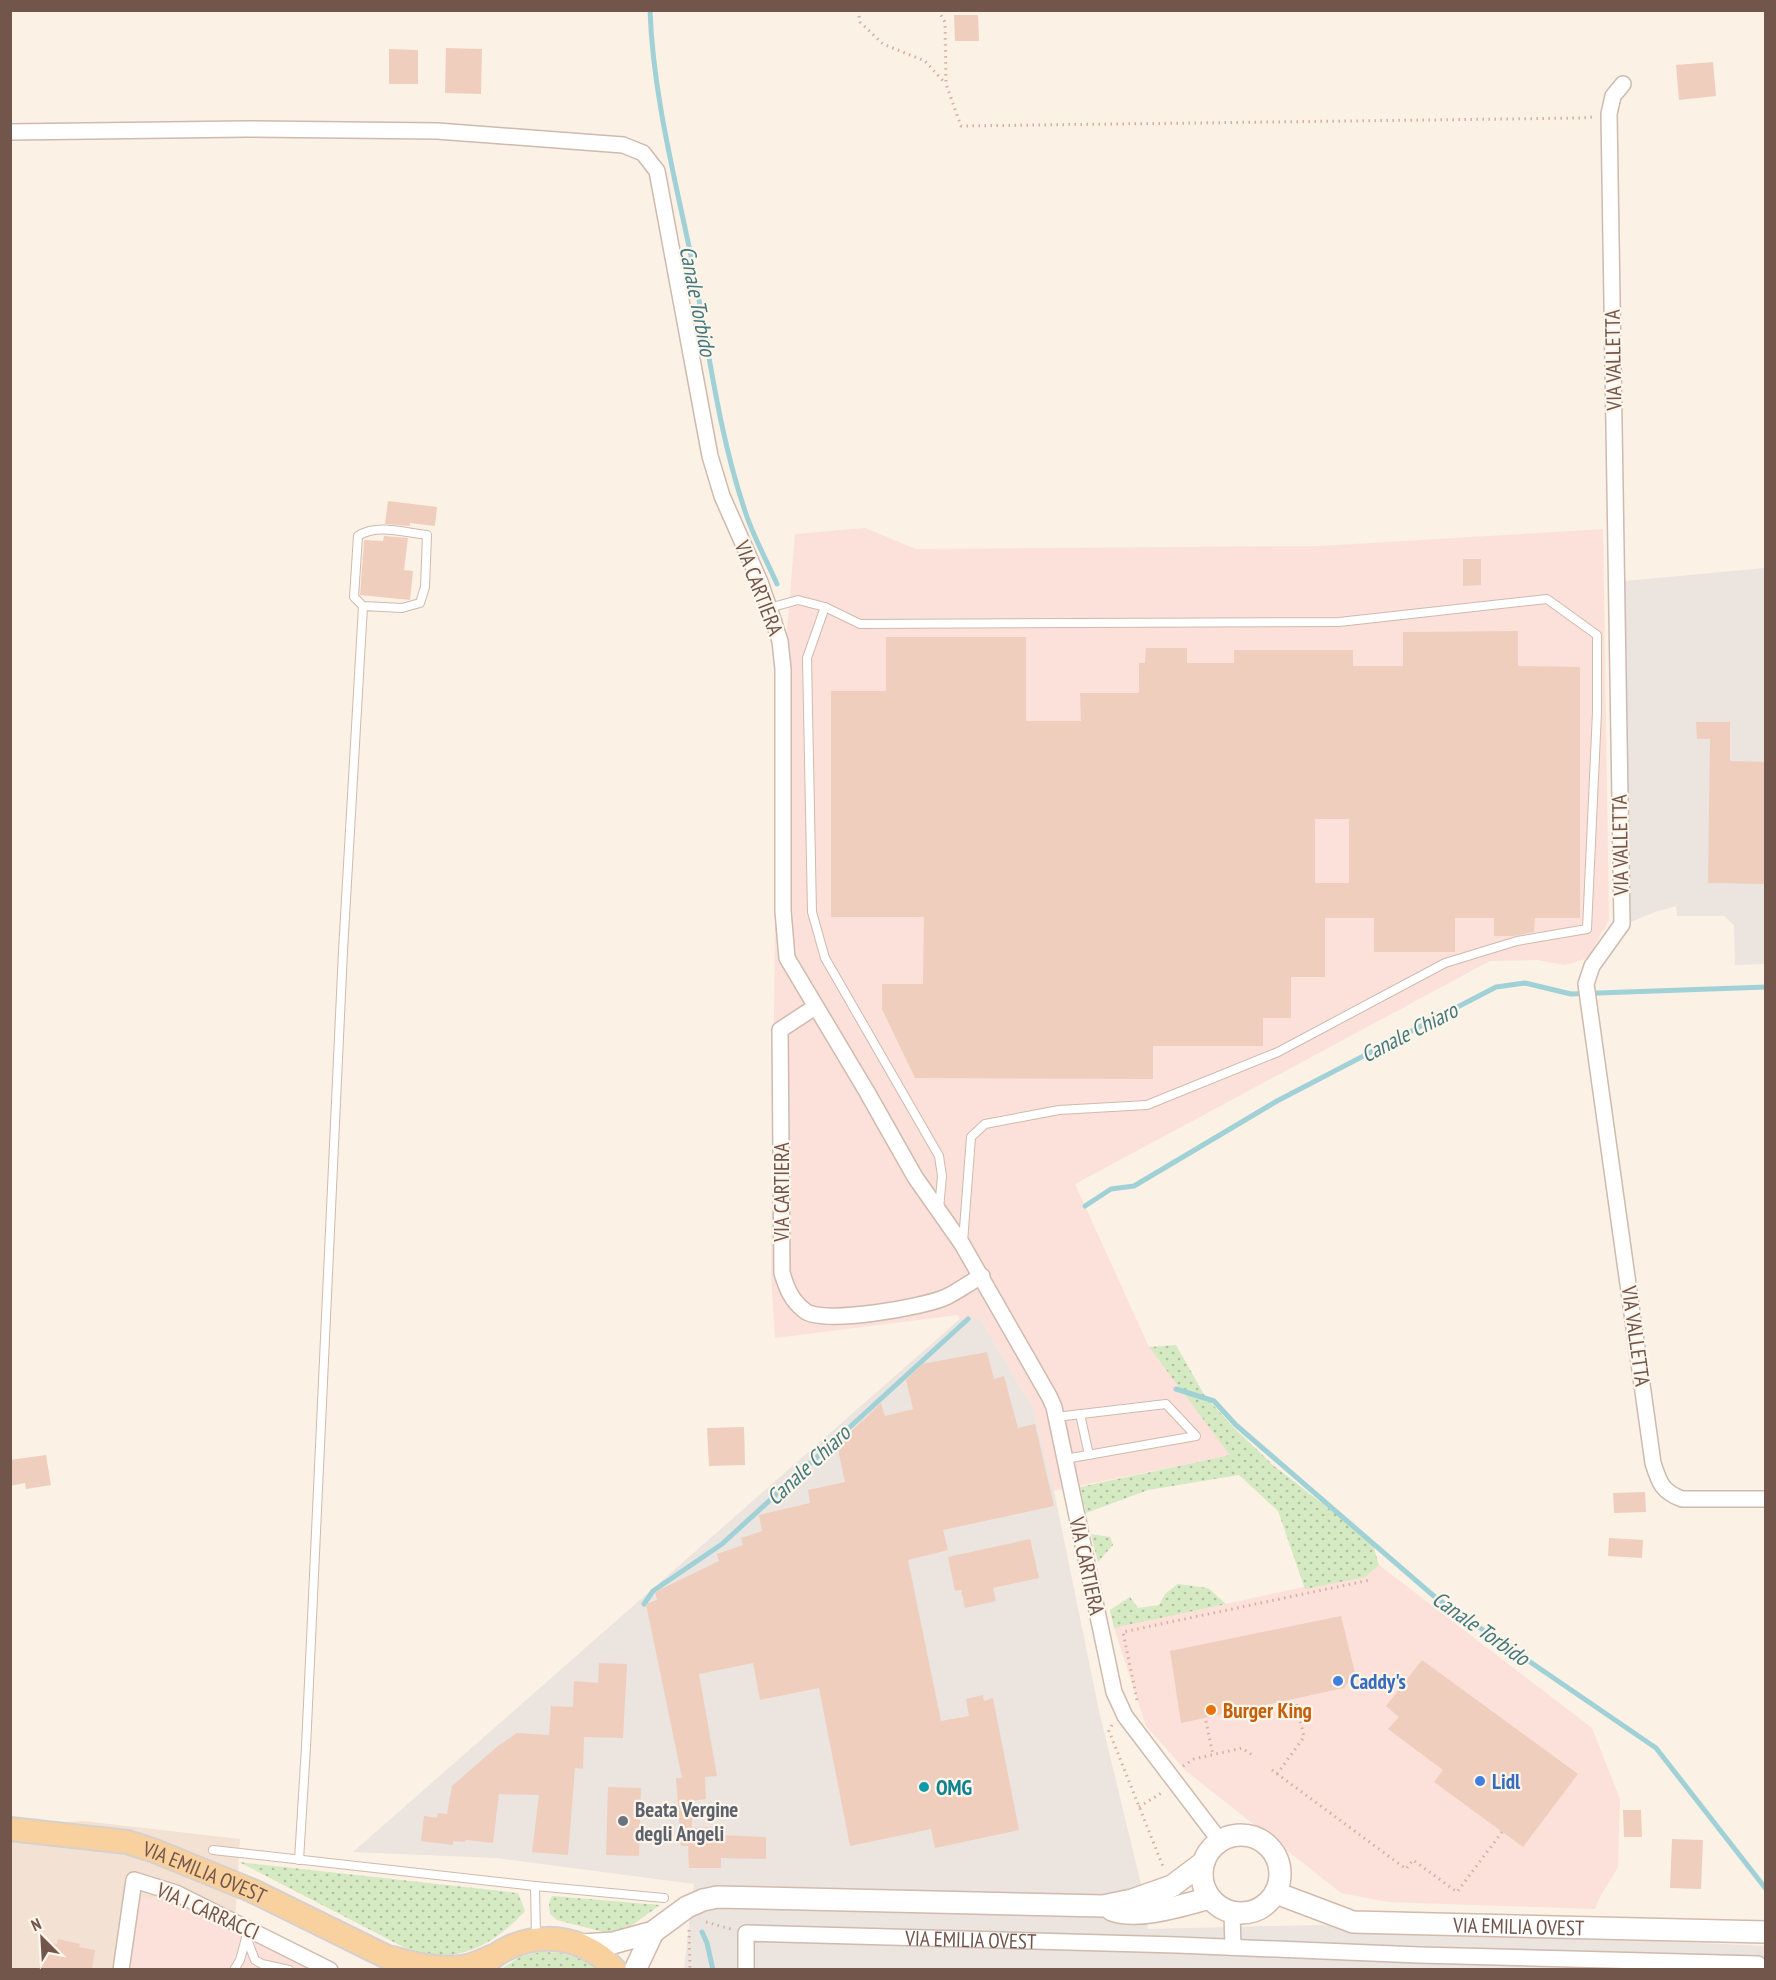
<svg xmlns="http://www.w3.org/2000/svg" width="1776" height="1980" font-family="'PT Sans Narrow',sans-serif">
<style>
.residential{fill:#f3e2d3}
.commercial{fill:#fbe1d9}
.industrial{fill:#ebe4df}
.grass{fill:url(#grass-dots)}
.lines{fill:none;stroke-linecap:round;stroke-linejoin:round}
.stream{stroke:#a0d1d6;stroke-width:5}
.building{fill:#f0cebd;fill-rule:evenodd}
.service-casing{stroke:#cfbaae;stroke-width:10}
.minor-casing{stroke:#cfbaae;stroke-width:18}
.secondary-casing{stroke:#d2baac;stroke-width:24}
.primary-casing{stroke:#d8d0cd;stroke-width:26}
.path{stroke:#d5b1a0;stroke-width:3;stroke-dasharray:1.5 4.5;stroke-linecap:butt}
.service{stroke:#fff;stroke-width:8}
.minor{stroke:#fff;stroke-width:15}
.secondary{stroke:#fff;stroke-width:21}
.primary{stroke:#f8d19f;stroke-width:22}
.shop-dot{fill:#3f7fe0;stroke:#fef5eb;stroke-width:2}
.food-dot{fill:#e8710a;stroke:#fef5eb;stroke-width:2}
.culture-dot{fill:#0f9aa8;stroke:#fef5eb;stroke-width:2}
.worship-dot{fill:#6b7280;stroke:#fef5eb;stroke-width:2}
.labels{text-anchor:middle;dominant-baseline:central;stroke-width:4.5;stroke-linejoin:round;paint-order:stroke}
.street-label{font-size:21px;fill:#73564b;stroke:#fef5eb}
.shop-label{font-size:21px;font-weight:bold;fill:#366cbe;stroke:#fef5eb;text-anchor:start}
.food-label{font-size:21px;font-weight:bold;fill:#c56008;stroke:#fef5eb;text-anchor:start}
.culture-label{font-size:21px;font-weight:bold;fill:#0d838f;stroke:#fef5eb;text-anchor:start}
.worship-label{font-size:21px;font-weight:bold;fill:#5b616d;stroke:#fef5eb;text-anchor:start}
.water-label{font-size:22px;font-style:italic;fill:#42797f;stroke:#fef5eb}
</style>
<defs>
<pattern id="grass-dots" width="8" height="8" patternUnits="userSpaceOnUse" patternTransform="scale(1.5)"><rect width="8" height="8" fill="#d5e9c3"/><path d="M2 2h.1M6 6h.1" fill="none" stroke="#b1c0a0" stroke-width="1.8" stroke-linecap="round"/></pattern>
</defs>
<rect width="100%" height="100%" fill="#fbf1e5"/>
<polygon class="residential" points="83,1821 240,1839 235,1923 140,1897 130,1969 11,1970 11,1825"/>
<g class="commercial">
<polygon points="865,528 916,549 1320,546 1603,529 1609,920 1588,958 1565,965 1537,960 1490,961 1075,1184 1149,1347 1231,1455 1054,1491 1033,1408 980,1319 960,1319 958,1315 775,1338 771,1274 777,751 795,534"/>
<polygon points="1379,1565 1592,1728 1620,1799 1618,1867 1600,1897 1595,1909 1388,1902 1341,1893 1186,1771 1146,1726 1114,1628 1369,1573"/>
<polygon points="140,1896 235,1923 322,1970 130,1970"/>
</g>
<g class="industrial">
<polygon points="1765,568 1765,964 1735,965 1734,925 1724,916 1677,916 1676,906 1655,912 1631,922 1614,582"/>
<polygon points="960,1319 980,1319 1033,1408 1054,1491 1099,1711 1141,1884 1148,1929 1320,1925 1765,1946 1765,1969 684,1969 694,1884 496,1858 353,1852"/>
</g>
<g class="grass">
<polygon points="1176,1345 1205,1396 1236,1430 1274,1466 1372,1542 1379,1565 1365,1577 1305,1589 1278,1511 1239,1475 1148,1490 1086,1513 1080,1487 1230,1455 1149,1347"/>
<polygon points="1091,1534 1110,1537 1113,1545 1098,1562"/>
<polygon points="1178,1584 1208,1588 1226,1604 1114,1628 1110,1610 1130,1597 1138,1608 1159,1605 1165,1594"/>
<path d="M239,1862L518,1893L525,1911C503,1935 478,1953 444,1956C435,1957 424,1954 415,1953Z"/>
<polygon points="552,1896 660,1905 631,1926 607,1933 557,1920 550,1914 549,1903"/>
<path d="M541,1952C565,1952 578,1956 598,1969L500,1970L521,1956Z"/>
</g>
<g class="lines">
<g class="stream">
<path d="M650,10C653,95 675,178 692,261C708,345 718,432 746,514C754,538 767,561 777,584"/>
<polyline points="1085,1206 1111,1189 1134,1186 1277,1101 1496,987 1525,983 1571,994 1766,987"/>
<polyline points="1176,1389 1214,1401 1236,1425 1435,1597 1656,1748 1766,1889"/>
<polyline points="644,1604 653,1591 722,1544 968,1319"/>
<polyline points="702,1932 707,1943 713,1970"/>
</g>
</g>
<g class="building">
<polygon points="954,15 978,15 979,41 955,41"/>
<polygon points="446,48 482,49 481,94 445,93"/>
<polygon points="389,49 418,50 418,84 389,84"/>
<polygon points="1713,62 1716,96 1679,100 1676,65"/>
<polygon points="388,501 437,507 435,526 410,523 410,526 385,524"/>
<polygon points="384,536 408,538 404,570 413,571 410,600 360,595 364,540 383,541"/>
<polygon points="1463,559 1481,559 1481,585 1463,586"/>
<path d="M1518,631V666L1580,667V918H1535L1534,932L1514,936H1494V918H1455V952H1374V918H1325V977H1291V1018H1263V1046H1153V1079L915,1078L882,1009V984H923L924,917H831V691H886V637H1026V721H1081L1080,693H1139V663H1145L1146,648H1187V663H1234V650H1353V666H1403V632ZM1315,819H1349V883H1315Z"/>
<polygon points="1696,722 1730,722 1730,761 1766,762 1766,884 1708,883 1710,739 1697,739"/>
<polygon points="987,1352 994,1379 1004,1376 1018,1428 1035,1424 1054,1506 943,1530 948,1550 908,1560 941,1721 969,1716 966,1699 983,1695 984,1701 993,1698 1019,1830 935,1848 931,1829 850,1846 819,1688 760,1700 753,1663 699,1674 717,1776 705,1777 706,1799 692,1801 692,1828 721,1827 721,1835 766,1837 766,1859 721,1858 721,1868 689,1868 688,1846 681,1846 676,1778 682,1778 646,1604 657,1600 655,1592 719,1561 717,1554 743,1545 741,1538 762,1531 759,1515 810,1503 808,1490 845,1482 837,1445 881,1403 885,1416 913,1409 906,1380 922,1364"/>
<polygon points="744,1427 745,1465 709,1466 707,1428"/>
<polygon points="46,1455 51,1485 26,1489 25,1483 10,1486 10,1460"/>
<polygon points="1645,1492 1646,1512 1614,1513 1613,1493"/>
<polygon points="1609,1538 1643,1540 1642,1558 1608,1556"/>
<polygon points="1030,1539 1039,1578 993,1588 996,1601 965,1608 961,1590 955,1591 948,1557"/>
<polygon points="1341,1616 1355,1673 1344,1688 1181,1723 1170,1651"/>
<polygon points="1422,1660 1578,1774 1523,1847 1434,1782 1443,1770 1388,1729 1399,1717 1386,1706"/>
<polygon points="599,1663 627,1664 623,1738 584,1737 583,1769 575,1768 568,1855 532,1852 539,1795 499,1794 493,1843 466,1840 465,1842 453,1841 453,1845 421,1841 424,1816 437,1818 438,1813 447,1814 452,1786 499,1745 517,1733 549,1735 551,1706 573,1707 574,1681 598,1683"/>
<polygon points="608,1787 641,1788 639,1856 606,1855"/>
<polygon points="1623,1810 1641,1810 1642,1837 1624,1837"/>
<polygon points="1672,1839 1703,1840 1701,1889 1670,1888"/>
<polygon points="58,1939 80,1944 79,1947 95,1950 92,1970 39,1970 44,1942 57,1944"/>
</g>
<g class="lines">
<g class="service-casing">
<g id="service">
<polyline points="825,607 807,658 812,912 825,958 939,1156 942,1176 939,1209"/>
<polyline points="769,608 798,600 825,607 860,624 1339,622 1547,599 1597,635 1597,712 1587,929 1517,941 1445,963 1278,1052 1147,1105 1059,1110 985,1124 971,1137 963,1242"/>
<polyline points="1080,1414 1089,1455"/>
<polyline points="1056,1417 1166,1404 1196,1436 1065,1459"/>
<polyline points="213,1850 535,1886 664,1898"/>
<path d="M299,1860L306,1747L343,951L363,606L354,597L358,536C377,523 406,533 427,535L425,587L420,603L402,608L363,606"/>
<polyline points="535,1886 536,1937"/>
<polyline points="246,1937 255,1960 262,1964 289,1970"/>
<polyline points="234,1970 240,1960 246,1938"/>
</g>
</g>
<g class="minor-casing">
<g id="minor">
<path d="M1623,84L1613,96L1609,114L1622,924L1592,966L1586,984L1653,1463C1659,1482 1662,1492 1682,1499H1766"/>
<polyline points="10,132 246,129 437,131 623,145 643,153 657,171 710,456 722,496 760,582 772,617 780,641 783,669 783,911 787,958 867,1092 915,1177 962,1244 1049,1396 1054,1407 1114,1692 1125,1716 1220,1841"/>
<path d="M815,1007L780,1030L782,1273C787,1289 791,1300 805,1311C823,1325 925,1307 946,1297C957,1292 970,1282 982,1276"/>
<polyline points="1232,1913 1233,1947"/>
<polyline points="121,1970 134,1880 176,1893 330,1970"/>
<path id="s1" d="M746,1970V1933L1177,1945L1419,1955L1758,1964V1970"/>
</g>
</g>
<g class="secondary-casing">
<g id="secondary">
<circle cx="1241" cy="1874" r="39"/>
<path id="s2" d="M1276,1893L1353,1922L1766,1932"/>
<path d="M1112,1910C1138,1920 1183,1905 1210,1898"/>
<polyline points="583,1945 613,1943 653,1932 687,1907 703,1900 717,1897 1103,1906 1132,1900 1172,1886 1204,1862"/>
<polyline points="635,1970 653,1932"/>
</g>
</g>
<g class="primary-casing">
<g id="primary">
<path id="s3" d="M10,1829L127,1842L155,1851L253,1891L387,1957L406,1970"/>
<path d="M392,1958C415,1965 439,1970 463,1967C472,1966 482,1961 491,1957"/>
<path d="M479,1970C515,1929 579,1928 615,1970"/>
</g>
</g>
<g class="path">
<polyline points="858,10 860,22 883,44 925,61 945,83"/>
<polyline points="938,10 945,22 946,84 961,126 1582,118 1592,117"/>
<polyline points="1137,1700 1123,1632 1370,1580"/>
<polyline points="1206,1721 1213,1755"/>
<polyline points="1112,1725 1109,1731 1164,1869"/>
<polyline points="1183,1766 1194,1759 1242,1748 1255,1757"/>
<polyline points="1272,1770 1406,1869 1413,1860 1457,1892 1502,1832"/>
<polyline points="1277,1774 1304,1737 1296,1702"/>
<polyline points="1139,1807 1163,1792"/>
<polyline points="706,1922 731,1929"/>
<polyline points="689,1930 690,1970"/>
</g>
<use href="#service" class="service"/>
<use href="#minor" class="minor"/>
<use href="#secondary" class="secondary"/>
<use href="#primary" class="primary"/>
</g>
<g class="shop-dot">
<circle cx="1338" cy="1681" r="6"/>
<circle cx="1480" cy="1781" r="6"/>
</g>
<circle class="food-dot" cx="1211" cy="1710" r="6"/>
<circle class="culture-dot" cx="924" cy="1787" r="6"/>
<circle class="worship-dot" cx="623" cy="1821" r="6"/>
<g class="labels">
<g class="street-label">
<text transform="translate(1613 360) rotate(-91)">VIA VALLETTA</text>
<text transform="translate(759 588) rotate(69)">VIA CARTIERA</text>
<text transform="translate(1620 845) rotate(-91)">VIA VALLETTA</text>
<text transform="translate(781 1192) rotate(-90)">VIA CARTIERA</text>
<text transform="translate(1636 1336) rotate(82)">VIA VALLETTA</text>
<text transform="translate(1087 1566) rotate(78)">VIA CARTIERA</text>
<text stroke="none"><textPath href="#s3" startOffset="201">VIA EMILIA OVEST</textPath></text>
<text transform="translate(208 1911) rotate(24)">VIA I CARRACCI</text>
<text stroke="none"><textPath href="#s2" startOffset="248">VIA EMILIA OVEST</textPath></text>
<text stroke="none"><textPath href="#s1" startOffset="262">VIA EMILIA OVEST</textPath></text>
</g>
<g class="shop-label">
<text x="1350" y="1681">Caddy's</text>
<text x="1492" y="1781">Lidl</text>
</g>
<g class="food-label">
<text x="1223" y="1710">Burger King</text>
</g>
<g class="culture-label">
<text x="936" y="1787">OMG</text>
</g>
<g class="worship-label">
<text x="635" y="1809">Beata Vergine<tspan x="635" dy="24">degli Angeli</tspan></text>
</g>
<g class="water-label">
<text transform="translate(698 301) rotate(79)">Canale Torbido</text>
<text transform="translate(1409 1032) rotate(-27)">Canale Chiaro</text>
<text transform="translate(808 1465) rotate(-43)">Canale Chiaro</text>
<text transform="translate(1481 1628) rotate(35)">Canale Torbido</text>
</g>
</g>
<rect width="1776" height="1980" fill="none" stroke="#73564b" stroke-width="24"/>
<g transform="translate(42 1938) rotate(336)" stroke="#fef5eb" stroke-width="4.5" paint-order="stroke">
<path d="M0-4.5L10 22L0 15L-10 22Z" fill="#73564b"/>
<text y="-9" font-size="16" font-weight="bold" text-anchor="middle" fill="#73564b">N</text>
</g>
</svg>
